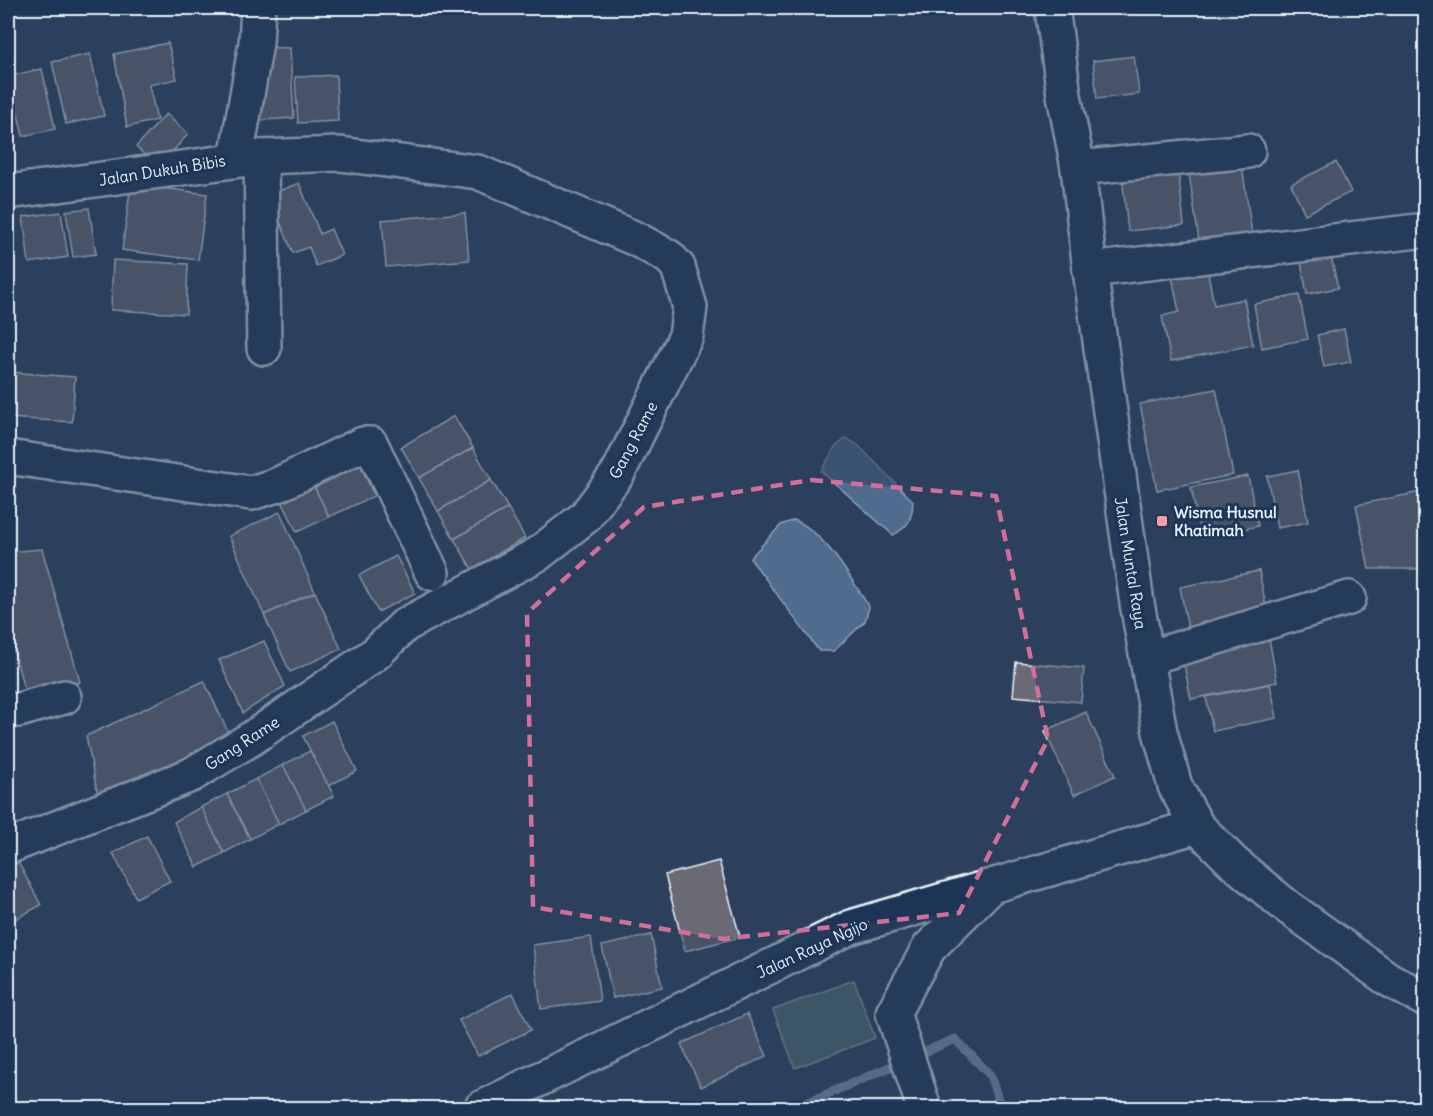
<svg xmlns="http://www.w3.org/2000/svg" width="1433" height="1116" font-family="Delius,sans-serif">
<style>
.green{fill:#527271;stroke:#9db2b4;stroke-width:1.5}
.water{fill:#4f6c8f;stroke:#8ca1b9;stroke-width:1.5}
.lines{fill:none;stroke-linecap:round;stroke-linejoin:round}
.stream{stroke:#8ca1b9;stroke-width:9}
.building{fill:#6a6a74;stroke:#e8f1f8;stroke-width:1.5}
.minor-casing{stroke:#e8f1f8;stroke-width:38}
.secondary-casing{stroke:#e8f1f8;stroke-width:38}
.minor{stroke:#1d3557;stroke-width:33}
.secondary{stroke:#1d3557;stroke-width:33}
.marked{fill:none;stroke:#d16f9a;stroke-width:4.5;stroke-dasharray:12 8;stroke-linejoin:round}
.poi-dot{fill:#ff9aa2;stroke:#1d3557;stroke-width:2}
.labels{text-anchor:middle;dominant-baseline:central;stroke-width:6;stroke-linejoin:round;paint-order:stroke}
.street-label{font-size:16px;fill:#e8f1f8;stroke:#1d3557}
.poi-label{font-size:16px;font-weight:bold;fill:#e8f1f8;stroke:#1d3557;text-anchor:start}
</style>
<rect width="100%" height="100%" fill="#2c405d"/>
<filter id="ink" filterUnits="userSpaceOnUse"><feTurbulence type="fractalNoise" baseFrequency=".0167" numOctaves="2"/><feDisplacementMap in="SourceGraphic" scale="12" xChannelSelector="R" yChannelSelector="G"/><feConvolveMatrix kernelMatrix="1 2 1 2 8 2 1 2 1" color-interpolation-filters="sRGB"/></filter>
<g filter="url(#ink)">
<polygon class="green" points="854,980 875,1038 795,1068 773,1010"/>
<g class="water">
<path d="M847,438L859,446L913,501C912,519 909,527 893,535L821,471L835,447Z"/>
<path d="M794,520C824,531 852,580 869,607L865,621L834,651H819L750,558L781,525Z"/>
</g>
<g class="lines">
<polyline class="stream" points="795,1108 955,1039 990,1075 1001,1108"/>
</g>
<g class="building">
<polygon points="1096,8 1150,8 1097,14"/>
<polygon points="168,43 177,79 149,85 157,120 127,127 114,54"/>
<polygon points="261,47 290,48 294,118 245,121"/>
<polygon points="90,54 104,116 66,124 52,62"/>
<polygon points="1134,56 1139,94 1097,99 1093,61"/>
<polygon points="42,69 55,129 23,136 9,76"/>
<polygon points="336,75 338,121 298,123 295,77"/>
<polygon points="166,114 188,134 159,167 136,147"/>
<polygon points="1241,159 1252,234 1199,241 1188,166"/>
<polygon points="1336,162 1351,192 1305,214 1291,184"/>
<polygon points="1178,169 1184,225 1128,231 1122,175"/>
<polygon points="299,183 320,234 331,229 342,255 316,266 309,247 293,253 269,195"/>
<polygon points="131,184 207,194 198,260 122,250"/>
<polygon points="89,208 96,254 73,257 66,211"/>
<polygon points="61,212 68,257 29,263 23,217"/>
<polygon points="465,213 469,260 386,267 382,220"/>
<polygon points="1330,252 1338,288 1307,294 1300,257"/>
<polygon points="113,260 188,264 186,314 111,310"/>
<polygon points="1207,268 1214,305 1244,299 1253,345 1171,361 1162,316 1179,312 1172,276"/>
<polygon points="1299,295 1308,339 1262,348 1254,304"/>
<polygon points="1344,329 1351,362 1324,367 1317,335"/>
<polygon points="8,372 75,377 72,422 8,418"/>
<polygon points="1216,389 1233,475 1157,490 1140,404"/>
<polygon points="454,416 473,448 419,478 401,447"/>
<polygon points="473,448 491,480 438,511 419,478"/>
<polygon points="358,459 374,496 329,517 311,480"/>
<polygon points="1298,470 1308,522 1277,528 1267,476"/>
<polygon points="1248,476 1258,526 1201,538 1191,487"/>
<polygon points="311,480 329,517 297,532 279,495"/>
<polygon points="491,480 508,508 454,539 438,511"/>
<polygon points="1426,491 1426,569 1369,569 1356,505"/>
<polygon points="508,508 525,538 472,569 454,539"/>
<polygon points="280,512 315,592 264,615 229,536"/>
<polygon points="42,549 80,682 26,697 8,628 8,552"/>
<polygon points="396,556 415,593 378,612 359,575"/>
<polygon points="1259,571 1268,618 1189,634 1180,587"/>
<polygon points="315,592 341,649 290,672 264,615"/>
<polygon points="1268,633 1277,682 1191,699 1181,650"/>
<polygon points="264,641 285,686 243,713 219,660"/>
<polygon points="1016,662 1084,668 1081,702 1013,696"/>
<polygon points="204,681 228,732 160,777 99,801 86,736"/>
<polygon points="1270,684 1277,718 1213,731 1206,697"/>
<polygon points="1086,712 1115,776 1074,795 1045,731"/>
<polygon points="332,721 357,771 328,786 303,736"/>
<polygon points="310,751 334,796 306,810 283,765"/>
<polygon points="283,765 306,810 279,824 256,779"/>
<polygon points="256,779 279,824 250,839 227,794"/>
<polygon points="227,794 250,839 224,853 201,807"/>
<polygon points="201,807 224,853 197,867 174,822"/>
<polygon points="147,836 170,881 136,898 113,853"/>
<polygon points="719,861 740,937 685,951 665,875"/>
<polygon points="18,862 41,905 8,923 8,868"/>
<polygon points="651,935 662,987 613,998 602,946"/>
<polygon points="591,937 600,1001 541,1009 533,945"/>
<polygon points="513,993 531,1030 478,1056 459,1020"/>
<polygon points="747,1014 767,1056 701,1087 681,1044"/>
</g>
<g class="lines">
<g class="minor-casing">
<g id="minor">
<polyline points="261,157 264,348"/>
<polyline points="236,158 256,43 258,8"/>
<polyline points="1078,168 1248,151"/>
<polyline points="8,192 261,157 340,154 478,172 636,239 669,257 678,267 690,307 686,336 618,473 585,517 538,554 405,625 375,654 249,740 191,775 8,847"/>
<polyline points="1090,270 1426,230"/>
<polyline points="8,457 251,493 277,485 363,444 371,444 432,573"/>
<polyline points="1147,658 1349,598"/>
<polyline points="8,710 19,710 64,697"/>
<polyline points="481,1108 851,927 1197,826"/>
<polyline points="924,1108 893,1013 929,948 989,888"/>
</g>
</g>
<g class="secondary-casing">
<polyline id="secondary" points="1052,8 1064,95 1078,168 1090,270 1137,603 1160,732 1175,786 1197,826 1233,862 1285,905 1388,979 1426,1000"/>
</g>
<use href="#minor" class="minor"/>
<use href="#secondary" class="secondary"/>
</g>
</g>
<path d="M0 0H1433V1116H0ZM811,480L996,496L1048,739L959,913L723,939L533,907L527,613L644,507Z" fill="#2c405d" fill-opacity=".55" fill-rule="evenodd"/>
<path class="marked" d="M811,480L996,496L1048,739L959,913L723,939L533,907L527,613L644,507Z"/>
<rect class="poi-dot" x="1156" y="515" width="12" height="12" rx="3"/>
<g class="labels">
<g class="street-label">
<text transform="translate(162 170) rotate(-9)">Jalan Dukuh Bibis</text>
<text transform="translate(633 440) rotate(-62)">Gang Rame</text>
<text transform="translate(1131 563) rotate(81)">Jalan Muntal Raya</text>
<text transform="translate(242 743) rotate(-33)">Gang Rame</text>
<text transform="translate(812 948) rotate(-25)">Jalan Raya Ngijo</text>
</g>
<g class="poi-label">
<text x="1174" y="512">Wisma Husnul<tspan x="1174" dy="18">Khatimah</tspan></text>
</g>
</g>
<rect width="1433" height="1116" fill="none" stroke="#1d3557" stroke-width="30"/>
<rect x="15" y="15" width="1403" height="1086" fill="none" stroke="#e8f1f8" stroke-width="2" filter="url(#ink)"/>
</svg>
